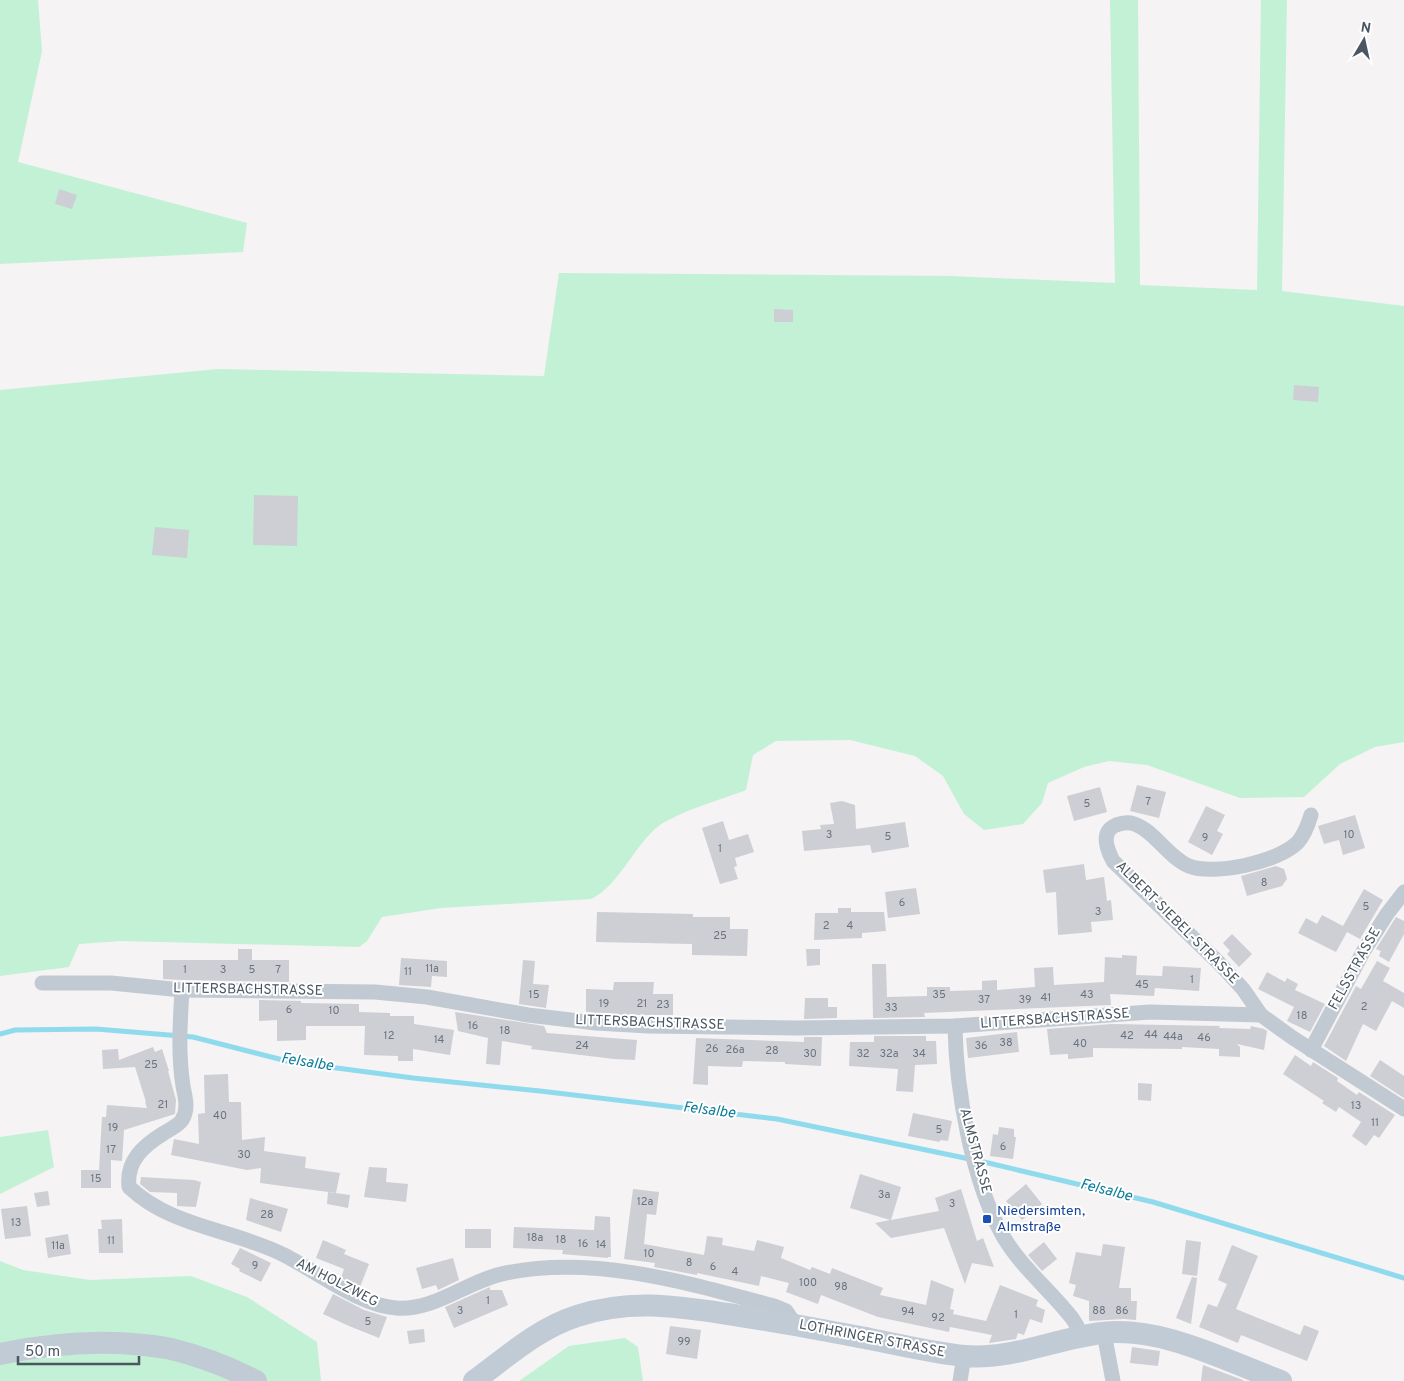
<svg xmlns="http://www.w3.org/2000/svg" width="1404" height="1381" font-family="Overpass,sans-serif">
<style>
.green{fill:#c3f1d5}
.lines{fill:none;stroke-linecap:round;stroke-linejoin:round}
.stream{stroke:#90daee;stroke-width:5}
.building{fill:#cdcfd5}
.minor{stroke:#c1cad2;stroke-width:15}
.secondary{stroke:#c1cbd6;stroke-width:22}
.transit-dot{fill:#1a4fb4;stroke:#fff;stroke-width:2}
.labels{text-anchor:middle;dominant-baseline:central;stroke-width:4;stroke-linejoin:round;paint-order:stroke}
.number-label{font-size:11px;fill:#6b747e}
.street-label{font-size:14px;fill:#4a5661;stroke:#fff}
.transit-label{font-size:14px;fill:#164399;stroke:#fff;text-anchor:start}
.water-label{font-size:15px;font-style:italic;fill:#0c7c9b;stroke:#fff}
</style>
<rect width="100%" height="100%" fill="#f5f3f3"/>
<g class="green">
<polygon points="0,0 38,0 42,51 18,162 247,223 243,252 0,264"/>
<path d="M1110,0H1138L1140,285L1257,290L1261,0H1287L1282,291L1404,306V742L1375,747L1340,764L1304,797L1240,798L1147,765L1109,761L1084,767L1048,783L1042,803L1023,824L984,830L964,814L943,776L915,756L850,740L776,741L753,755L746,790C721,800 675,812 655,829C631,851 619,885 591,899L441,908L382,917L367,941L359,947L121,941L79,944L69,967L0,976V390L218,369L544,376L559,273L950,276L1115,283Z"/>
<polygon points="48,1130 54,1167 0,1194 0,1137"/>
<polygon points="0,1261 23,1270 90,1280 191,1276 247,1297 317,1342 321,1381 0,1381"/>
<polygon points="625,1338 638,1347 643,1381 519,1381 569,1346"/>
</g>
<g class="lines">
<polyline class="stream" points="0,1034 15,1030 96,1029 193,1037 291,1062 413,1078 540,1091 777,1119 984,1162 1153,1202 1404,1278"/>
</g>
<g class="building">
<polygon points="59,189 77,195 72,209 55,204"/>
<polygon points="774,309 793,310 793,322 774,322"/>
<polygon points="1294,385 1319,387 1318,402 1293,400"/>
<polygon points="254,495 298,496 297,546 253,545"/>
<polygon points="155,527 189,530 187,558 152,555"/>
<polygon points="1137,785 1166,792 1159,818 1130,811"/>
<polygon points="1100,787 1107,812 1074,821 1067,796"/>
<polygon points="842,801 855,805 856,829 905,822 909,847 872,853 870,845 804,851 802,831 821,829 820,825 834,824 830,803"/>
<polygon points="1206,806 1225,815 1217,831 1223,834 1212,855 1188,842"/>
<polygon points="1355,815 1365,848 1343,855 1339,840 1324,844 1318,826"/>
<polygon points="723,821 729,840 748,834 754,852 735,858 737,866 734,867 738,879 720,884 702,828"/>
<polygon points="1084,864 1086,880 1104,877 1107,901 1111,900 1113,920 1091,922 1092,932 1058,935 1056,892 1046,893 1043,870"/>
<polygon points="1276,866 1284,869 1287,879 1282,886 1247,896 1241,876"/>
<polygon points="916,888 920,914 888,918 885,892"/>
<polygon points="1364,889 1383,900 1360,939 1347,932 1336,952 1298,933 1306,918 1317,924 1322,915 1343,926"/>
<polygon points="838,908 851,908 851,912 884,912 886,931 862,933 862,938 814,940 815,913 838,913"/>
<polygon points="597,912 693,914 693,917 730,917 730,929 748,929 747,956 692,955 692,944 596,942"/>
<polygon points="1396,917 1404,921 1404,934 1389,962 1379,956 1381,951 1376,949"/>
<polygon points="1232,934 1252,954 1239,967 1227,954 1230,951 1223,943"/>
<polygon points="238,949 252,949 252,960 289,960 289,982 181,980 163,979 163,960 238,960"/>
<polygon points="806,949 820,949 820,965 807,966"/>
<polygon points="1122,955 1137,956 1136,975 1162,976 1163,966 1201,968 1199,991 1155,988 1154,996 1110,994 1111,1005 924,1013 925,1017 873,1018 872,964 886,964 887,997 927,996 927,987 950,987 950,991 982,990 982,981 997,980 997,990 1035,987 1034,968 1053,967 1054,985 1104,982 1105,957 1122,958"/>
<polygon points="401,958 447,961 447,977 432,976 431,987 399,985"/>
<polygon points="523,960 535,961 533,984 549,985 546,1008 519,1004"/>
<polygon points="1377,961 1390,968 1383,981 1404,993 1404,1008 1392,1001 1376,1031 1363,1024 1346,1061 1324,1046 1356,986 1361,989"/>
<polygon points="1267,972 1285,982 1287,978 1298,984 1295,990 1325,1004 1310,1032 1287,1021 1294,1007 1258,989"/>
<polygon points="614,982 654,982 653,994 673,994 673,1015 615,1015 586,1012 586,989 613,990"/>
<polygon points="805,998 828,998 828,1007 837,1007 837,1018 804,1019"/>
<polygon points="259,1000 301,1001 301,1003 359,1004 359,1012 390,1013 390,1016 414,1016 414,1024 454,1030 450,1055 413,1049 413,1061 398,1061 398,1056 364,1055 365,1026 306,1026 306,1040 277,1041 277,1020 259,1021"/>
<polygon points="455,1012 544,1026 547,1033 637,1040 635,1060 614,1059 531,1049 532,1046 502,1041 500,1065 486,1064 488,1038 458,1031"/>
<polygon points="1112,1024 1220,1026 1219,1028 1250,1029 1251,1026 1264,1029 1267,1031 1264,1050 1237,1044 1240,1047 1240,1057 1219,1056 1219,1049 1182,1047 1182,1049 1093,1048 1093,1057 1068,1059 1068,1054 1050,1055 1047,1029"/>
<polygon points="1017,1032 1019,1052 968,1058 966,1038"/>
<polygon points="874,1036 926,1036 926,1041 936,1041 937,1064 915,1065 913,1092 896,1091 898,1069 849,1066 850,1042 874,1042"/>
<polygon points="804,1037 822,1037 821,1066 785,1064 785,1062 743,1061 742,1067 708,1066 708,1085 693,1084 696,1038 804,1042"/>
<polygon points="153,1047 155,1052 162,1049 169,1071 168,1071 176,1100 175,1114 124,1130 122,1161 111,1160 111,1188 81,1188 81,1170 99,1170 102,1117 106,1117 107,1105 147,1108 145,1102 146,1102 135,1067 103,1069 102,1050 118,1049 119,1060"/>
<polygon points="1295,1055 1311,1066 1313,1062 1338,1078 1337,1081 1357,1095 1359,1092 1395,1115 1379,1138 1374,1135 1366,1146 1352,1136 1361,1122 1339,1107 1336,1112 1322,1103 1324,1101 1283,1074"/>
<polygon points="1380,1060 1404,1076 1404,1098 1370,1076"/>
<polygon points="228,1074 229,1102 241,1102 242,1140 265,1137 264,1151 306,1157 305,1168 340,1173 336,1193 260,1183 261,1168 247,1170 171,1155 174,1139 199,1144 198,1114 205,1113 204,1075"/>
<polygon points="1138,1083 1152,1084 1151,1101 1138,1100"/>
<polygon points="913,1113 952,1121 948,1141 940,1140 940,1142 908,1136"/>
<polygon points="999,1127 1014,1129 1014,1137 1016,1137 1013,1159 990,1156 993,1134 998,1135"/>
<polygon points="369,1167 387,1168 386,1182 408,1184 406,1202 364,1197"/>
<polygon points="860,1174 901,1187 891,1220 939,1211 935,1198 961,1189 977,1241 983,1238 994,1267 972,1263 965,1284 944,1228 891,1238 875,1223 890,1220 850,1208"/>
<polygon points="141,1177 194,1180 201,1182 196,1207 177,1206 177,1193 150,1192 140,1184"/>
<polygon points="1026,1184 1042,1204 1022,1220 1006,1201"/>
<polygon points="633,1189 659,1192 656,1215 647,1214 644,1244 704,1255 707,1236 723,1238 722,1245 754,1251 757,1240 784,1247 781,1258 810,1270 812,1267 830,1274 832,1268 883,1288 880,1295 926,1305 931,1280 954,1289 950,1309 954,1310 953,1314 986,1321 1000,1285 1038,1300 1036,1306 1045,1310 1042,1323 1030,1319 1024,1335 1018,1333 1016,1339 989,1343 992,1335 950,1327 949,1332 878,1317 821,1295 818,1304 786,1292 789,1283 761,1276 759,1286 697,1273 697,1275 654,1267 655,1263 624,1259"/>
<polygon points="48,1191 50,1205 37,1207 34,1193"/>
<polygon points="328,1192 350,1195 348,1208 327,1204"/>
<polygon points="250,1198 288,1209 281,1232 246,1220"/>
<polygon points="27,1206 31,1236 5,1239 1,1209"/>
<polygon points="595,1216 610,1217 611,1257 608,1257 608,1258 562,1254 563,1250 513,1248 514,1227 594,1230"/>
<polygon points="122,1219 123,1253 99,1253 98,1229 102,1229 101,1220"/>
<rect x="465" y="1229" width="26" height="19"/>
<polygon points="68,1234 71,1254 48,1258 45,1238"/>
<polygon points="323,1240 346,1250 344,1254 369,1264 360,1287 341,1278 344,1269 316,1258"/>
<polygon points="1186,1240 1201,1242 1197,1276 1182,1274"/>
<polygon points="1044,1242 1057,1259 1042,1271 1028,1255"/>
<polygon points="1103,1244 1125,1247 1119,1288 1131,1288 1131,1301 1137,1301 1136,1320 1124,1319 1089,1321 1089,1301 1073,1296 1076,1285 1069,1283 1076,1252 1101,1256"/>
<polygon points="1232,1245 1258,1256 1236,1309 1300,1335 1304,1325 1319,1331 1307,1361 1241,1335 1238,1343 1199,1327 1208,1304 1217,1307 1227,1284 1218,1280"/>
<polygon points="240,1248 271,1263 261,1282 239,1271 240,1269 231,1264"/>
<polygon points="453,1258 459,1280 438,1290 436,1285 422,1289 416,1268"/>
<polygon points="1192,1277 1197,1278 1191,1324 1176,1318"/>
<polygon points="490,1287 490,1290 502,1290 508,1305 454,1328 445,1307"/>
<polygon points="333,1294 364,1310 387,1317 379,1338 349,1326 323,1314"/>
<polygon points="670,1326 701,1330 697,1359 666,1354"/>
<polygon points="424,1329 425,1342 409,1344 407,1331"/>
<polygon points="1132,1347 1160,1351 1158,1366 1130,1363"/>
<polygon points="1203,1365 1243,1380 1243,1381 1201,1381"/>
</g>
<g class="lines">
<g class="minor">
<path d="M1311,815C1308,825 1305,834 1298,842C1279,862 1214,876 1189,866C1167,857 1153,828 1131,823C1125,822 1121,823 1116,825C1100,832 1107,849 1113,861L1219,963L1243,989L1261,1015L1293,1038L1404,1109"/>
<polyline points="42,983 111,983 182,990 375,992 427,997 528,1015 596,1023 648,1026 796,1028 955,1026 1150,1012 1261,1015"/>
<path d="M182,990C180,1023 178,1054 183,1086C185,1097 189,1109 182,1120C178,1126 170,1129 164,1133C143,1146 126,1161 129,1187C172,1228 233,1229 284,1255C316,1271 360,1306 396,1308C436,1311 468,1280 506,1273C596,1255 688,1283 774,1306L786,1311L795,1324"/>
<path d="M955,1026C956,1090 972,1181 1003,1236C1021,1267 1050,1290 1072,1318L1077,1326L1080,1336"/>
<polyline points="1311,1050 1363,952 1387,914 1404,892"/>
<polyline points="1104,1333 1113,1381"/>
<polyline points="960,1381 964,1356"/>
</g>
<g class="secondary">
<path d="M0,1354C48,1344 96,1340 144,1345C153,1346 162,1347 171,1349C200,1356 229,1367 256,1381"/>
<path d="M474,1381C507,1357 537,1329 577,1316C630,1299 674,1306 728,1314C775,1321 822,1330 870,1339C901,1345 933,1353 965,1356C1012,1360 1057,1338 1102,1333C1162,1326 1226,1361 1281,1381"/>
</g>
</g>
<rect class="transit-dot" x="982" y="1214" width="10" height="10" rx="2.5"/>
<g class="labels">
<g class="number-label">
<text x="1148" y="802">7</text>
<text x="1087" y="804">5</text>
<text x="829" y="835">3</text>
<text x="1349" y="835">10</text>
<text x="888" y="837">5</text>
<text x="1205" y="838">9</text>
<text x="720" y="849">1</text>
<text x="1264" y="883">8</text>
<text x="902" y="903">6</text>
<text x="1366" y="907">5</text>
<text x="1098" y="912">3</text>
<text x="826" y="926">2</text>
<text x="850" y="926">4</text>
<text x="720" y="936">25</text>
<text x="432" y="969">11a</text>
<text x="185" y="970">1</text>
<text x="223" y="970">3</text>
<text x="252" y="970">5</text>
<text x="278" y="970">7</text>
<text x="408" y="972">11</text>
<text x="1192" y="980">1</text>
<text x="1142" y="985">45</text>
<text x="534" y="995">15</text>
<text x="939" y="995">35</text>
<text x="1087" y="995">43</text>
<text x="1046" y="998">41</text>
<text x="984" y="1000">37</text>
<text x="1025" y="1000">39</text>
<text x="604" y="1004">19</text>
<text x="642" y="1004">21</text>
<text x="663" y="1005">23</text>
<text x="1364" y="1007">2</text>
<text x="891" y="1008">33</text>
<text x="289" y="1010">6</text>
<text x="334" y="1011">10</text>
<text x="1302" y="1016">18</text>
<text x="473" y="1026">16</text>
<text x="505" y="1031">18</text>
<text x="1151" y="1035">44</text>
<text x="389" y="1036">12</text>
<text x="1127" y="1036">42</text>
<text x="1173" y="1037">44a</text>
<text x="1204" y="1038">46</text>
<text x="439" y="1040">14</text>
<text x="1006" y="1043">38</text>
<text x="1080" y="1044">40</text>
<text x="582" y="1046">24</text>
<text x="981" y="1046">36</text>
<text x="712" y="1049">26</text>
<text x="735" y="1050">26a</text>
<text x="772" y="1051">28</text>
<text x="810" y="1054">30</text>
<text x="863" y="1054">32</text>
<text x="889" y="1054">32a</text>
<text x="919" y="1054">34</text>
<text x="151" y="1065">25</text>
<text x="163" y="1105">21</text>
<text x="1356" y="1106">13</text>
<text x="220" y="1116">40</text>
<text x="1375" y="1123">11</text>
<text x="113" y="1128">19</text>
<text x="939" y="1130">5</text>
<text x="1003" y="1147">6</text>
<text x="111" y="1150">17</text>
<text x="244" y="1155">30</text>
<text x="96" y="1179">15</text>
<text x="884" y="1195">3a</text>
<text x="645" y="1202">12a</text>
<text x="952" y="1204">3</text>
<text x="267" y="1215">28</text>
<text x="16" y="1223">13</text>
<text x="535" y="1238">18a</text>
<text x="561" y="1240">18</text>
<text x="111" y="1241">11</text>
<text x="583" y="1244">16</text>
<text x="601" y="1245">14</text>
<text x="58" y="1246">11a</text>
<text x="649" y="1254">10</text>
<text x="689" y="1263">8</text>
<text x="255" y="1266">9</text>
<text x="713" y="1267">6</text>
<text x="735" y="1272">4</text>
<text x="808" y="1283">100</text>
<text x="841" y="1287">98</text>
<text x="488" y="1301">1</text>
<text x="460" y="1311">3</text>
<text x="1099" y="1311">88</text>
<text x="1122" y="1311">86</text>
<text x="908" y="1312">94</text>
<text x="1016" y="1315">1</text>
<text x="938" y="1318">92</text>
<text x="368" y="1322">5</text>
<text x="684" y="1342">99</text>
</g>
<g class="street-label">
<text transform="translate(1177 923) rotate(45)">ALBERT-SIEBEL-STRASSE</text>
<text transform="translate(1355 969) rotate(-61)">FELSSTRASSE</text>
<text transform="translate(248 990) rotate(1)">LITTERSBACHSTRASSE</text>
<text transform="translate(1055 1019) rotate(-4)">LITTERSBACHSTRASSE</text>
<text transform="translate(650 1023) rotate(2)">LITTERSBACHSTRASSE</text>
<text transform="translate(975 1151) rotate(75)">ALMSTRASSE</text>
<text transform="translate(337 1283) rotate(27)">AM HOLZWEG</text>
<text transform="translate(872 1339) rotate(11)">LOTHRINGER STRASSE</text>
</g>
<g class="transit-label">
<text x="997" y="1211">Niedersimten,<tspan x="997" dy="16">Almstraße</tspan></text>
</g>
<g class="water-label">
<text transform="translate(307 1063) rotate(9)">Felsalbe</text>
<text transform="translate(709 1111) rotate(7)">Felsalbe</text>
<text transform="translate(1106 1191) rotate(14)">Felsalbe</text>
</g>
</g>
<g transform="translate(1364 40) rotate(9)" stroke="#ffffff" stroke-width="4" paint-order="stroke">
<path d="M0-4L9 19L0 12L-9 19Z" fill="#4a5661"/>
<text y="-8" font-size="14" font-weight="bold" text-anchor="middle" fill="#4a5661">N</text>
</g>
<path d="M18 1356v8h121v-8" fill="none" stroke="#4a5661" stroke-width="2.5"/>
<text x="25" y="1356" font-size="15" fill="#4a5661" stroke="#ffffff" stroke-width="4" paint-order="stroke">50 m</text>
</svg>
